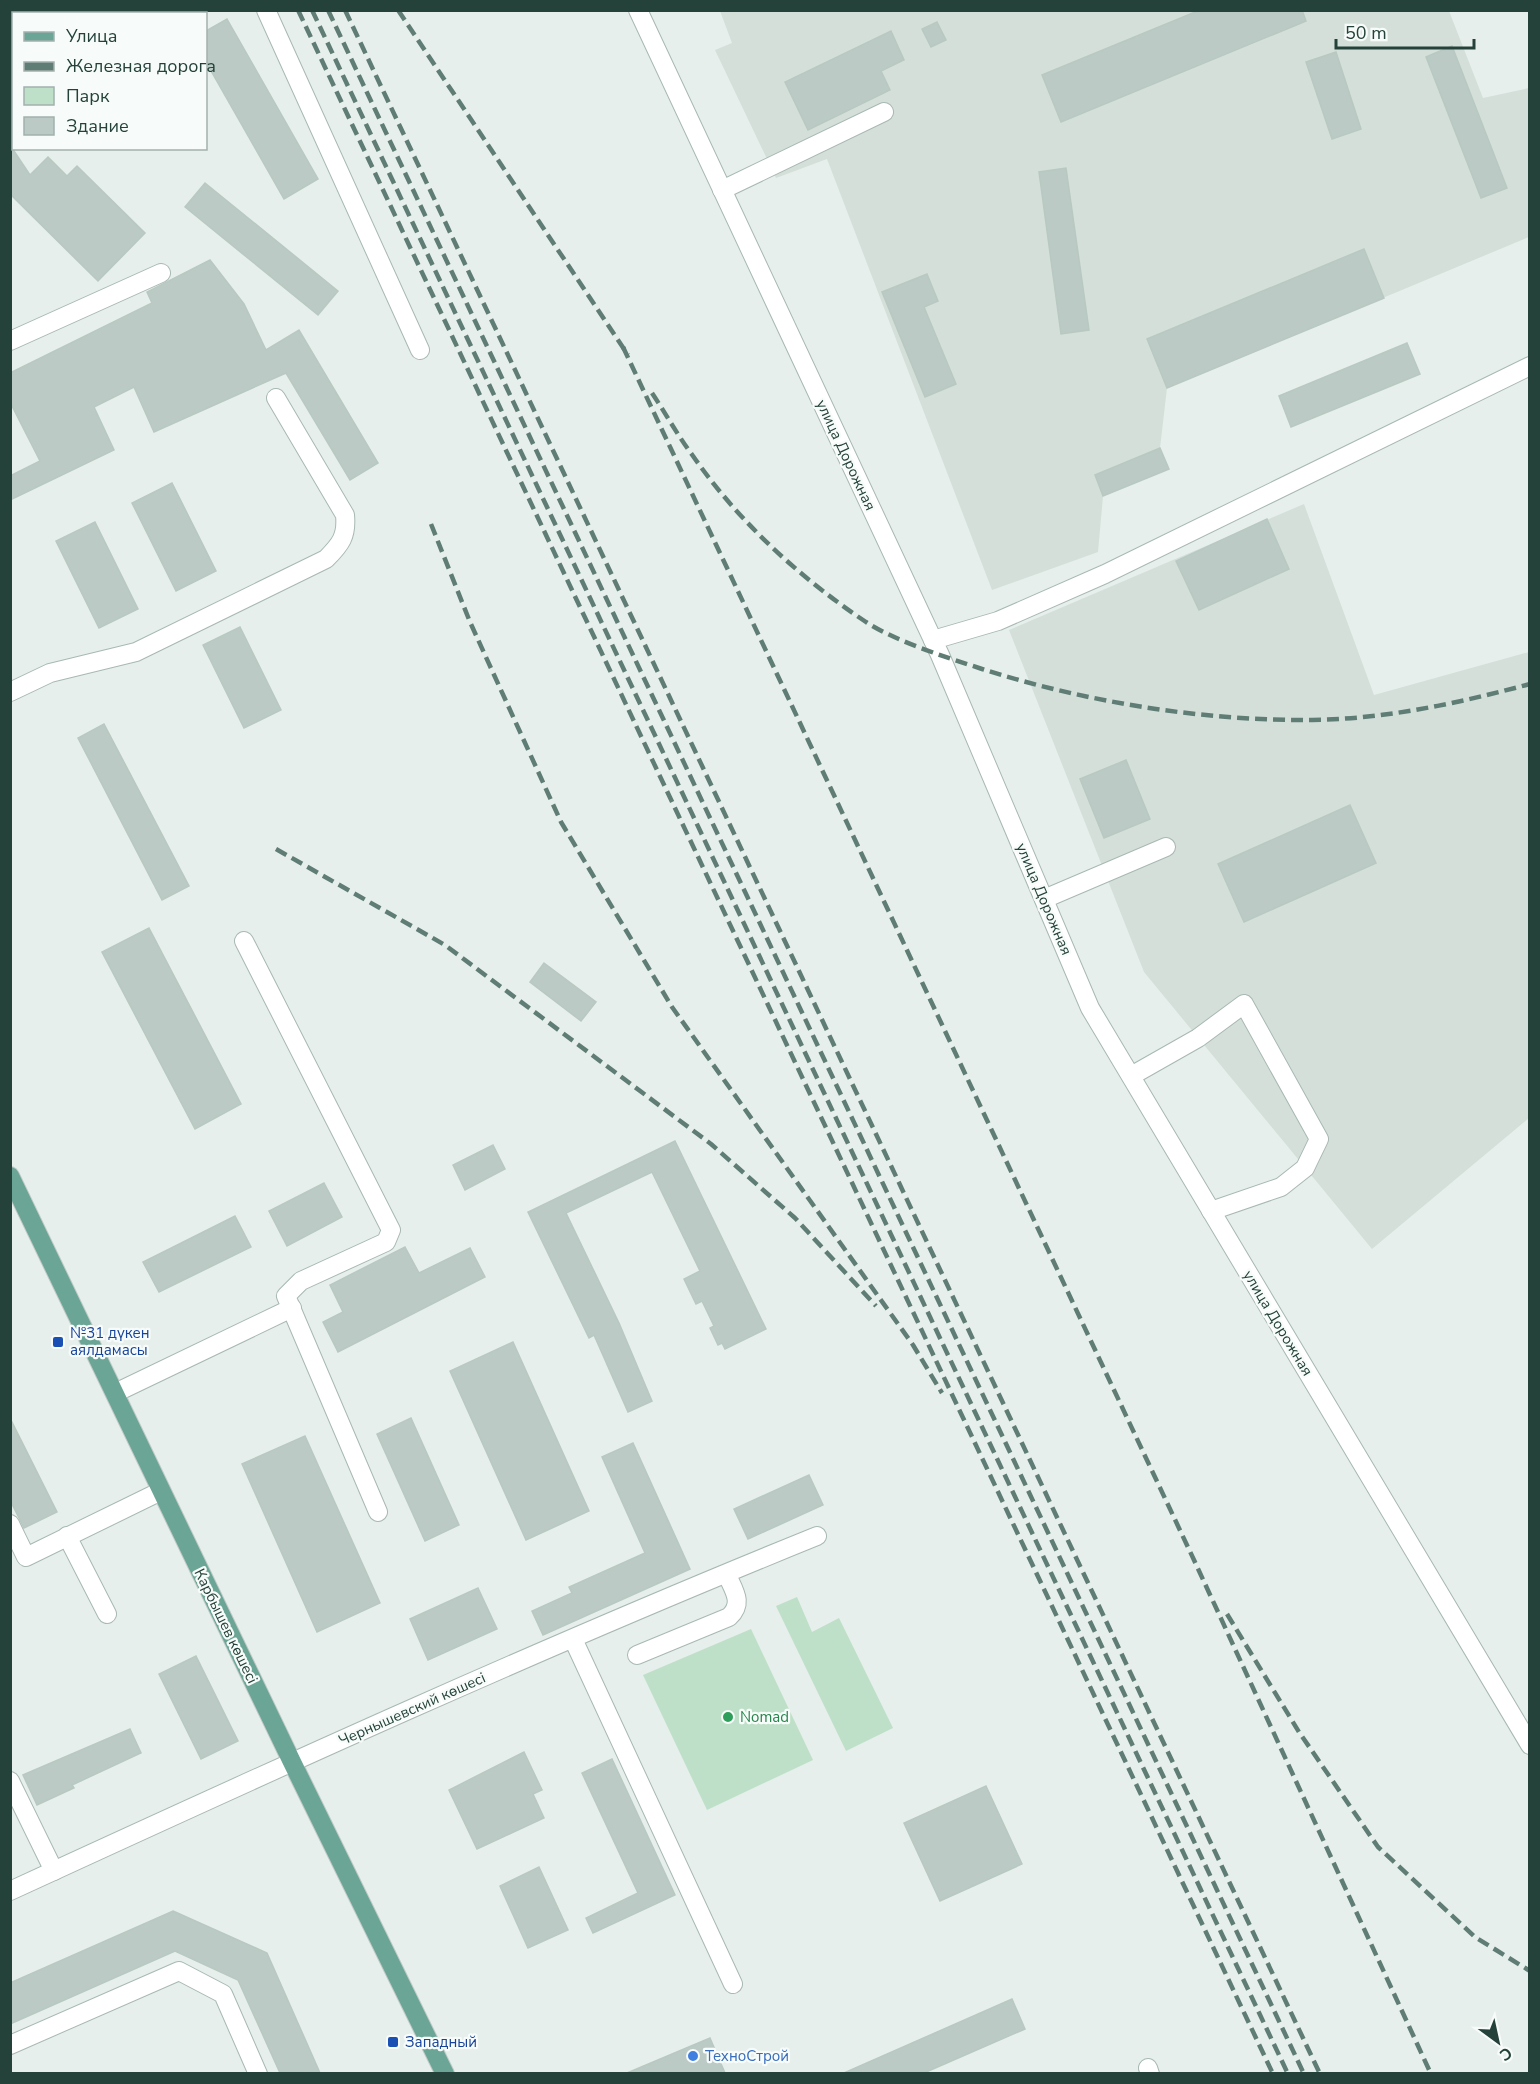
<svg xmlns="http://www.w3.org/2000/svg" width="1540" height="2084" font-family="'Nunito Sans',sans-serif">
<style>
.built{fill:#d4dfda}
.green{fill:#bfe0c8}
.building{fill:#bbcac4;stroke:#b8c9c2;stroke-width:1.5}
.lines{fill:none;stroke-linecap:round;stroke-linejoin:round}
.minor-casing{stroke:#a8b8b2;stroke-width:20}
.major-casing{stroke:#c2cac8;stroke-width:20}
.minor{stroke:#fff;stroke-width:18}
.major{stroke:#6aa596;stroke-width:18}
.rail{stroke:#5f7d75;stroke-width:4.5;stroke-dasharray:12 6;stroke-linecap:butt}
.transit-dot{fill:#1a4fb4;stroke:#f7fbf9;stroke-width:2}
.leisure-dot{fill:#2e9e5b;stroke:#f7fbf9;stroke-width:2}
.shop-dot{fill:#3f7fe0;stroke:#f7fbf9;stroke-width:2}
.labels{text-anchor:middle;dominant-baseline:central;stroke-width:4.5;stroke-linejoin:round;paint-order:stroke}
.street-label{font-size:15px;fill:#24423a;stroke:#f7fbf9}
.transit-label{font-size:15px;fill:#164399;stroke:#f7fbf9;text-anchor:start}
.leisure-label{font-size:15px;fill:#27864d;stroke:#f7fbf9;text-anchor:start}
.shop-label{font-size:15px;fill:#366cbe;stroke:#f7fbf9;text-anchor:start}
</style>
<rect width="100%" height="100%" fill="#e6efeb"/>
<g class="built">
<polygon points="720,11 1449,11 1483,98 1529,88 1529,237 1167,388 1160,448 1095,475 1103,496 1098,552 992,590 827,159 776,178 715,50 732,43"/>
<polygon points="1304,504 1374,695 1529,652 1529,1118 1372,1249 1144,972 1009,630"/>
</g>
<g class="green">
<polygon points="797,1597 812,1632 839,1618 893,1728 846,1751 776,1606"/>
<polygon points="751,1629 813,1760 707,1810 643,1675"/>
</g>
<g class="building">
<polygon points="1200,10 1302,10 1306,21 1061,122 1042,75"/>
<polygon points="227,19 318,179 284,199 206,62 206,31"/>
<polygon points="937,22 946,40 931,47 922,29"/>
<polygon points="891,31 904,60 881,71 890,90 808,130 785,82"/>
<polygon points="1452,46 1507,188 1481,198 1426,57"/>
<polygon points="1336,52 1361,129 1332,139 1306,62"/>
<polygon points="10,145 30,175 48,157 67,176 77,166 145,233 98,281 10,194"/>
<polygon points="1066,168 1089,330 1061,334 1039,172"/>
<polygon points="205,183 338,291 318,315 185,207"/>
<polygon points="1364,249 1384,298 1167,388 1147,339"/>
<polygon points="210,260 244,304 266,350 299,330 378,463 350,480 286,373 154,432 134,387 94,407 114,450 10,500 10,476 40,461 10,402 10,373 152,303 147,292"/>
<polygon points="927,274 938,301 924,307 956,384 925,397 882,292"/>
<polygon points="1407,343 1420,374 1291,427 1279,396"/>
<polygon points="1160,448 1169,469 1103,496 1095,475"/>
<polygon points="172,483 216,571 176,591 132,503"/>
<polygon points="1267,519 1289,569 1199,610 1176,561"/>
<polygon points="95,522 138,609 99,628 56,541"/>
<polygon points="240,627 281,710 244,728 203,645"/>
<polygon points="104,724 189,886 162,900 78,738"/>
<polygon points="1126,760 1150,819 1104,838 1080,779"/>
<polygon points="1350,805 1376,863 1244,922 1218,864"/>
<polygon points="149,928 241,1104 195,1129 102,952"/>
<polygon points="544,963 596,1002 581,1021 530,982"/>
<polygon points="675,1141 766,1329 725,1349 722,1343 718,1345 710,1328 714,1326 702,1301 696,1304 684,1279 700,1271 652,1172 566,1213 619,1323 652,1401 628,1412 594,1335 589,1338 528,1212"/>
<polygon points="493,1145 505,1169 465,1190 453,1165"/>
<polygon points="324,1183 342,1217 287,1246 269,1211"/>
<polygon points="235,1216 251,1247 159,1292 143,1262"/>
<polygon points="405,1247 419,1273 470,1248 485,1277 338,1352 323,1322 343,1312 330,1285"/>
<polygon points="513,1342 589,1511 526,1540 450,1371"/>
<polygon points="10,1418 57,1512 24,1528 10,1500"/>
<polygon points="411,1418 459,1525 425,1541 377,1434"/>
<polygon points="305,1436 380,1603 317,1632 242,1464"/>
<polygon points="633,1443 690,1569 543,1635 532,1611 572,1593 569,1587 645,1553 602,1457"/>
<polygon points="809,1475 823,1505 748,1539 734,1509"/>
<polygon points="478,1588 497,1629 428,1660 410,1619"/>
<polygon points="196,1656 238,1741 201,1759 159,1674"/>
<polygon points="130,1729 141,1753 72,1785 74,1788 37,1805 23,1775"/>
<polygon points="524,1752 542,1790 533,1794 544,1818 477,1849 449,1790"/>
<polygon points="612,1759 675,1895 593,1933 586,1918 638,1893 582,1773"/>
<polygon points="986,1786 1022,1864 940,1901 904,1823"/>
<polygon points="539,1867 568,1930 528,1948 500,1886"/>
<polygon points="173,1911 267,1953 320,2073 280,2073 238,1980 175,1951 10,2024 10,1983"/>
<polygon points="1012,1999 1025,2029 924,2073 844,2073"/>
<polygon points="710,2038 725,2073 627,2073"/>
</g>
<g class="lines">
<g class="minor-casing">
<g id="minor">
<polyline points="266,10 420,350"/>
<polyline points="638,10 940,655 1090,1008 1530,1745"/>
<polyline points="722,190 884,112"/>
<polyline points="10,341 161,273"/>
<polyline points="933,640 998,621 1105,574 1530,366"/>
<path d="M10,692L50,673L136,652L326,559C341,544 347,536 345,515L276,398"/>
<polyline points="1044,899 1166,847"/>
<polyline points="244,941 391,1230 386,1242 301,1281 286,1296 378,1512"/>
<polyline points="1131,1076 1198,1038 1244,1004 1319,1139 1305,1168 1281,1187 1211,1211"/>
<polyline points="115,1393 292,1308"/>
<polyline points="10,1524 26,1557 161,1491"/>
<polyline points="67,1536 107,1614"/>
<polyline points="573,1639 733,1984"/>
<path d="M637,1655L729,1617C744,1603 734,1591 727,1575"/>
<polyline points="10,1781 54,1871"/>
<path d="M10,1891C277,1768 545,1646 817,1536"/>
<polyline points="10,2045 179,1971 223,1994 258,2074"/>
<polyline points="1148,2068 1150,2074"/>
</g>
</g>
<g class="major-casing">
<polyline id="major" points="10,1176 292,1762 445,2074"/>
</g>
<use href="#minor" class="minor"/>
<use href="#major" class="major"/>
<g class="rail">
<polyline points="298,10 1273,2074"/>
<polyline points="312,10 1288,2074"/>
<polyline points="328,10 1304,2074"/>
<polyline points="345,10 1320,2074"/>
<polyline points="398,10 628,355"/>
<polyline points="623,347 1194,1560 1431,2074"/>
<path d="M652,393C666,414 678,436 693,456C738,521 800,578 866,622C897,642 946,657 982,669C1086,702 1202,721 1312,720C1386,719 1459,703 1530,684"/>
<polyline points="431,524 470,622 561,822 672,1007 913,1345 942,1393"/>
<polyline points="276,849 445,945 711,1144 795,1218 876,1306"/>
<polyline points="1227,1614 1299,1732 1378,1847 1475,1937 1530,1971"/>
</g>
</g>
<g class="transit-dot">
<rect x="52" y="1336" width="12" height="12" rx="3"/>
<rect x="387" y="2036" width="12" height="12" rx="3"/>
</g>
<circle class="leisure-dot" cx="728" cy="1717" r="6"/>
<circle class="shop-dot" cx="693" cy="2056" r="6"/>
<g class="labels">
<g class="street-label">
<text transform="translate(846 455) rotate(65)">улица Дорожная</text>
<text transform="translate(1044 899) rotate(67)">улица Дорожная</text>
<text transform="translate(1278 1323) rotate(59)">улица Дорожная</text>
<text transform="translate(226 1626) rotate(64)">Карбышев көшесі</text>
<text transform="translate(412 1709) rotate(-24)">Чернышевский көшесі</text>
</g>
<g class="transit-label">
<text x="70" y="1333">№31 дүкен<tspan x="70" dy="17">аялдамасы</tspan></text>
<text x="405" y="2042">Западный</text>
</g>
<g class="leisure-label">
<text x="740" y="1717">Nomad</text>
</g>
<g class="shop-label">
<text x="705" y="2056">ТехноСтрой</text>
</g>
</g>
<rect width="1540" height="2084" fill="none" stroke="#24423a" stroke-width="24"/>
<rect x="12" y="12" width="195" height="138" fill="#f7fbf9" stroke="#a3b1ad" stroke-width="1.5"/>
<rect x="24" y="32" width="30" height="9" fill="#6aa596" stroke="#a3b1ad" stroke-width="1.5"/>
<text x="66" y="42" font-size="18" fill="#24423a">Улица</text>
<rect x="24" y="62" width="30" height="9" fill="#5f7d75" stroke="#a3b1ad" stroke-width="1.5"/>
<text x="66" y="72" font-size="18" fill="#24423a">Железная дорога</text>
<rect x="24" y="87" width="30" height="18" fill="#bfe0c8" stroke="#a3b1ad" stroke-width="1.5"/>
<text x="66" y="102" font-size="18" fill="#24423a">Парк</text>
<rect x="24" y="117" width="30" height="18" fill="#bbcac4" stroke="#a3b1ad" stroke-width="1.5"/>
<text x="66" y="132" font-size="18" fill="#24423a">Здание</text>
<g transform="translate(1498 2042) rotate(147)" stroke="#f7fbf9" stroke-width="4.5" paint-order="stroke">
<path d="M0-4.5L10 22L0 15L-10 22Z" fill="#24423a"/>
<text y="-9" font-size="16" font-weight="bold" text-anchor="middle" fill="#24423a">С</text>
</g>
<path d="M1336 39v9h138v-9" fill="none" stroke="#24423a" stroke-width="3"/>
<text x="1345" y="39" font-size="18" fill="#24423a" stroke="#f7fbf9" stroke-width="4.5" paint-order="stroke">50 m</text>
</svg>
